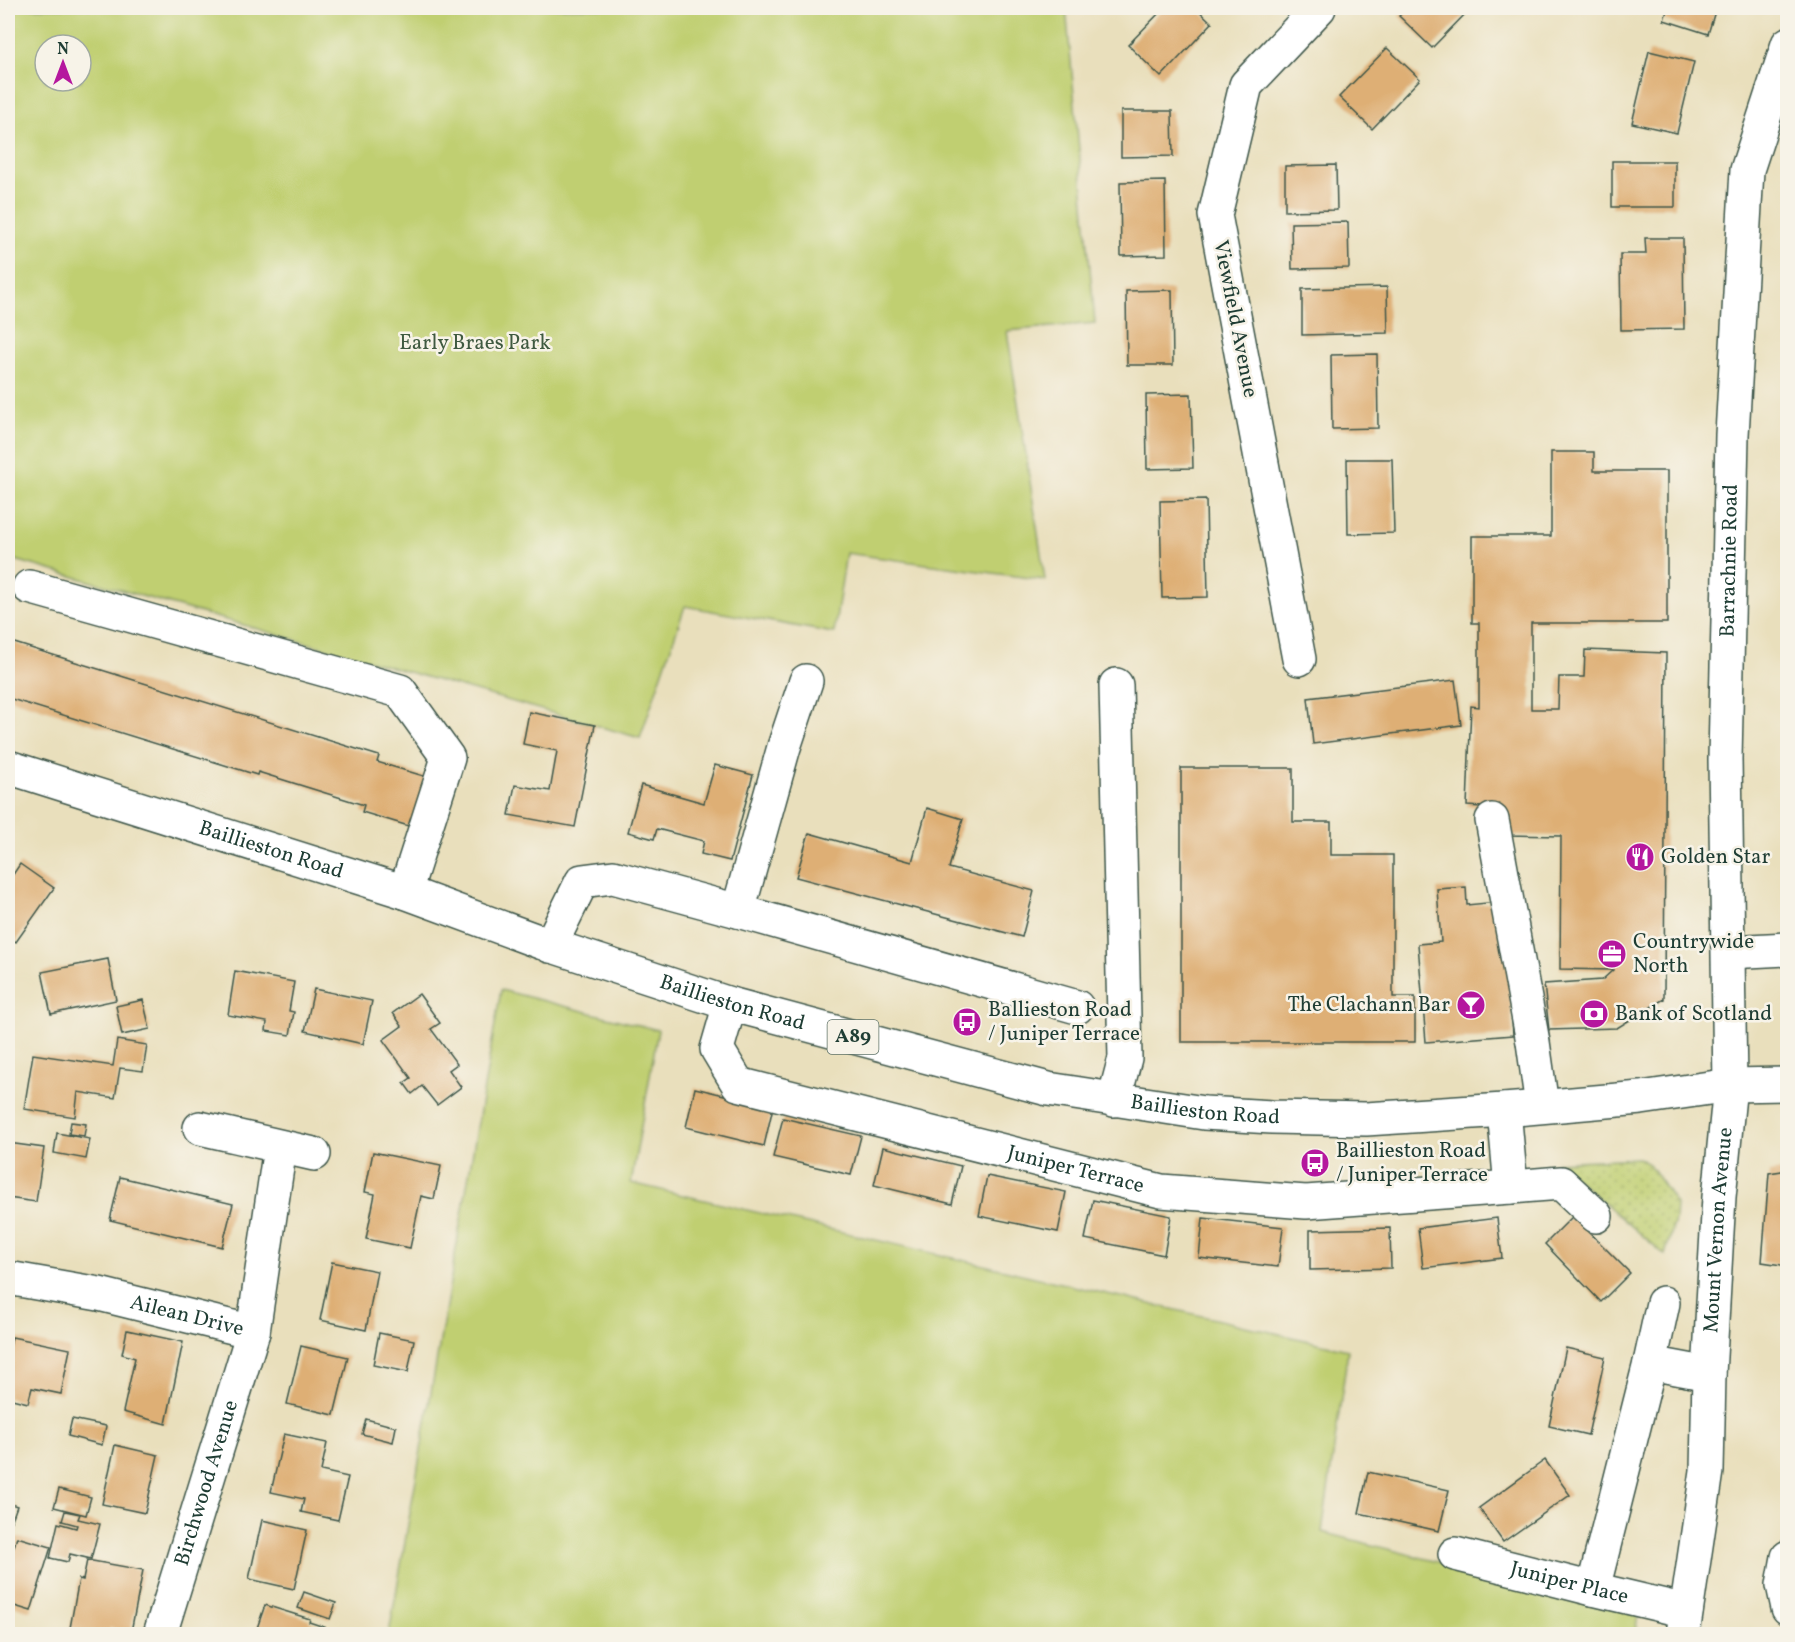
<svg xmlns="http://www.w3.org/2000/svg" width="1795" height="1642" font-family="Vollkorn,serif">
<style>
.grass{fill:url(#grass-dots);stroke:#708652;stroke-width:1.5}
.park{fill:#c0cf71;stroke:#708652;stroke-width:1.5;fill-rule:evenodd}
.building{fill:#deaf75}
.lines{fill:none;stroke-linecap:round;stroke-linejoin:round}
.minor-casing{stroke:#3d5548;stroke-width:36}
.major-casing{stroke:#3d5548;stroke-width:36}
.minor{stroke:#fff;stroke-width:33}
.major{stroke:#fff;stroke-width:33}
.labels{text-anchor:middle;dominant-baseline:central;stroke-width:5;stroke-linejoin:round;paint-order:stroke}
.shield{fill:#f7f3e8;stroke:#60746a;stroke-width:1.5}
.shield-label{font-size:20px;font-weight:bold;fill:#1f3d34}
.street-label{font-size:21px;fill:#1f3d34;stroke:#f7f3e8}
.park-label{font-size:21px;fill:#3f5a40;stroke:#f7f3e8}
.poi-label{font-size:21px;fill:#1f3d34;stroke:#f7f3e8;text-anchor:start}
</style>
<defs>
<pattern id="grass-dots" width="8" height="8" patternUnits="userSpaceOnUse" patternTransform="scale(1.5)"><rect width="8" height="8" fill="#c0cf71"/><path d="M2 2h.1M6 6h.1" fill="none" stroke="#9ba95e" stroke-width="1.8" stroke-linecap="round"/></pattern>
</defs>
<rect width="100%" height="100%" fill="#f7f3e8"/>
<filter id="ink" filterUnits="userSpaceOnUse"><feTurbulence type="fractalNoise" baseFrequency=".0167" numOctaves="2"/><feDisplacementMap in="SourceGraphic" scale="12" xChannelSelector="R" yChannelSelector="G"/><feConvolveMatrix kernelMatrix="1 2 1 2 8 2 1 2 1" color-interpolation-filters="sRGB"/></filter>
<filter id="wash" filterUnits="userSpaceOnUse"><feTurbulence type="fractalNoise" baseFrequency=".008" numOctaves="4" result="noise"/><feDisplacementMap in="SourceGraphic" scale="24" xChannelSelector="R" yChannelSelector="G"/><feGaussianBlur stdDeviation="1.35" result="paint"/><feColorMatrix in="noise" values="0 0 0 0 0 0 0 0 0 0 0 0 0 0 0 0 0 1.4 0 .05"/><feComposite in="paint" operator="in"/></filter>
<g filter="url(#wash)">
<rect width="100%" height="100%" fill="#e9dfbc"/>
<polygon class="grass" points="1638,1158 1649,1164 1676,1204 1675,1220 1665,1255 1557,1162"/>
<g class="park">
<path d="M8,8H1066L1095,323L1007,331L1045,580L846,553L834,633L685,606L640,738L12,559L8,569ZM45,45H81V81H45Z"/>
<polygon points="501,990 658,1030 631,1183 1348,1350 1322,1532 1638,1614 1635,1634 389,1634"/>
</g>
<g id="blocks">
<g class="building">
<polygon points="1164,8 1196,8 1212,23 1161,77 1128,45"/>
<polygon points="1407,8 1471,8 1432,48 1399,16"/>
<polygon points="1668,8 1716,8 1708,34 1664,20"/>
<polygon points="1387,48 1420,79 1372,129 1339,97"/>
<polygon points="1649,51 1694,62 1677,133 1632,123"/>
<polygon points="1121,111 1172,111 1173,156 1121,157"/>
<rect x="1612" y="161" width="63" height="46"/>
<polygon points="1336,165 1337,210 1285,211 1285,166"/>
<polygon points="1165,181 1166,255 1121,256 1120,182"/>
<polygon points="1348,222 1349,268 1292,269 1291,223"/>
<polygon points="1645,238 1683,238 1684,329 1621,330 1620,254 1646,254"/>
<polygon points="1387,287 1388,333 1302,335 1302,289"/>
<polygon points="1172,290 1173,365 1127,365 1126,291"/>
<polygon points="1377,354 1378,428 1332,429 1331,355"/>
<polygon points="1191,394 1193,468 1147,469 1146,395"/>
<polygon points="1551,452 1594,452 1594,471 1667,471 1667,623 1531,623 1531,709 1558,709 1559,677 1584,677 1585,650 1666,653 1664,999 1617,1028 1549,1030 1544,984 1602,980 1613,970 1560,969 1561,836 1506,835 1497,808 1467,806 1471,706 1479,707 1479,623 1472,623 1472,536 1551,536"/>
<polygon points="1347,459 1392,459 1394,533 1348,534"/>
<polygon points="1206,500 1208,597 1162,598 1160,501"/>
<polygon points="8,641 379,756 377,762 427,777 412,827 362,812 364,805 258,772 257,775 8,698"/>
<polygon points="1455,680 1461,725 1313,744 1308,698"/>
<polygon points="529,712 595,725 575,827 509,815 515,785 550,791 557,751 523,744"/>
<polygon points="715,765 753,775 730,861 701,854 704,841 657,829 654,839 628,832 641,785 704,803"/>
<polygon points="1181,768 1293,768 1293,822 1331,822 1331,855 1393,855 1393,997 1415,997 1415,1042 1181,1042"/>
<polygon points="927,808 963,819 949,868 1034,891 1022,937 796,877 809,833 912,862"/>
<polygon points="20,864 54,888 16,942 8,936 8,882"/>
<polygon points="1466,887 1467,905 1497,902 1507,939 1513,1035 1426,1042 1418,944 1441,942 1437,889"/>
<polygon points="108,959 116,1000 51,1014 42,972"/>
<polygon points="235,971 294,982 289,1011 294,1012 290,1035 266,1031 267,1022 228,1015"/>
<polygon points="314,989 372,1001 363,1044 305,1031"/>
<polygon points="419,994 440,1023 431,1029 457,1064 449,1070 461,1087 437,1105 422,1086 412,1094 404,1083 411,1078 383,1040 402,1026 393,1013"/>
<polygon points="143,1000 150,1029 122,1035 116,1006"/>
<polygon points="117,1040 147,1045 143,1071 120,1068 115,1098 78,1092 75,1117 24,1109 33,1054 113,1066"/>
<polygon points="695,1088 773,1107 764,1146 686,1127"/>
<polygon points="783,1118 861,1136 851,1175 773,1157"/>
<polygon points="71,1122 86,1124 84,1136 69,1134"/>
<polygon points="57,1133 90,1139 86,1159 54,1153"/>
<polygon points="8,1143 44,1148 36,1202 8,1198"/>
<polygon points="883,1147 961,1166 952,1204 874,1185"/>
<polygon points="373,1152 441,1166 434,1199 421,1196 410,1248 366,1239 375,1194 365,1192"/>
<polygon points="1788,1170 1788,1266 1762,1262 1769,1173"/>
<polygon points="987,1176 1066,1192 1058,1232 979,1216"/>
<polygon points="120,1177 233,1204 222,1247 110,1220"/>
<polygon points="1093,1200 1171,1216 1164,1255 1085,1239"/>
<polygon points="1573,1216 1630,1273 1601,1302 1545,1244"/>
<polygon points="1203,1218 1283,1227 1278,1267 1199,1258"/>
<polygon points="1497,1218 1502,1258 1423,1268 1418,1228"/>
<polygon points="1390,1228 1391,1268 1310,1270 1310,1230"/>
<polygon points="332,1262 377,1271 366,1330 320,1320"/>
<polygon points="127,1330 183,1342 166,1424 123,1412 135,1358 122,1354"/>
<polygon points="379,1333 414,1340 408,1372 373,1365"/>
<polygon points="12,1337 70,1349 61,1394 32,1388 28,1403 8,1398 8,1357"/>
<polygon points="301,1346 348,1357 334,1415 287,1404"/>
<polygon points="1566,1348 1605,1357 1588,1435 1549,1426"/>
<polygon points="72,1419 106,1426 102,1445 68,1436"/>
<polygon points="366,1419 396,1427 393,1442 362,1434"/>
<polygon points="284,1434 327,1443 321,1471 348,1477 338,1520 301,1512 304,1499 271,1492"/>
<polygon points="115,1445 158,1455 145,1513 102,1504"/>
<polygon points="1545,1460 1570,1495 1503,1542 1479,1508"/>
<polygon points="1368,1472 1449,1490 1439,1531 1359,1513"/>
<polygon points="59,1489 91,1497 86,1515 54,1507"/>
<polygon points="8,1503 17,1506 8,1531"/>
<polygon points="65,1511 80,1514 78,1519 100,1524 91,1559 70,1554 68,1562 50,1558 58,1523 76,1528 77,1525 62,1521"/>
<polygon points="262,1520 307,1530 294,1589 249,1579"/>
<polygon points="17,1537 51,1547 31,1611 8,1604 8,1566"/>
<polygon points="87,1560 143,1570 131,1632 110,1628 109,1634 90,1631 89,1634 73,1634 74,1628 70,1628 79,1579 83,1580"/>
<polygon points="304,1592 336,1603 330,1619 298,1608"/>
<polygon points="265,1605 310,1619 309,1622 327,1628 325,1634 255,1634"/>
</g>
</g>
</g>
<g filter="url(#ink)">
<use href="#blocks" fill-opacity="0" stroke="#3d5548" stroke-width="1.5"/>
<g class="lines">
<g class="minor-casing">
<g id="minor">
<polyline points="29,587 400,691 448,758 405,892"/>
<polyline points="1299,659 1215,215 1246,85 1319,8"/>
<polyline points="1492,820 1533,1042 1542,1106"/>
<polyline points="738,911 784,747 806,681"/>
<polyline points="550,946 582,881 613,877 738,911 1077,1007"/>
<polyline points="1729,952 1788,949"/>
<path id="s1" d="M730,1004L717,1049L738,1084L1161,1191L1306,1202L1511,1187L1504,1110"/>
<polyline points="1114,1100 1125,1058 1116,685"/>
<polyline points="200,1128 314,1154"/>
<polyline points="1511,1187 1561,1183 1596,1216"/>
<path id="s2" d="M8,1278L99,1294L253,1332"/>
<polyline points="1650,1363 1663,1303"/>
<path id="s3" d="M1455,1554L1593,1589L1686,1611"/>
<polyline points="1788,1557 1783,1585 1788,1608"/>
<polyline points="1593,1589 1650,1363 1709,1374"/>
<path id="s4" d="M160,1634L253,1332L280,1147"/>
</g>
</g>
<g class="major-casing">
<g id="major">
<path id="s5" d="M8,767L405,892L543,943L730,1004L1048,1089L1204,1113L1272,1117L1366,1119L1504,1110L1641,1098L1730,1085L1788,1084"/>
<path id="s6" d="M1683,1634L1707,1471L1709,1374L1719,1197L1730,1085L1725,759L1732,435L1747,170L1788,44"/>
</g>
</g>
<use href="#minor" class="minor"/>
<use href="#major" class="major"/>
</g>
</g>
<defs>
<g id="restaurant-disc" transform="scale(1.5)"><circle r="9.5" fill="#b5179e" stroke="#f7f3e8"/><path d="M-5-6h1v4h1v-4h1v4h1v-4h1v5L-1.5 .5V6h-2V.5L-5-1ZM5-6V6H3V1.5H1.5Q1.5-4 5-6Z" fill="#fff"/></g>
<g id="office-disc" transform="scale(1.5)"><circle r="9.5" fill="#b5179e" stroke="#f7f3e8"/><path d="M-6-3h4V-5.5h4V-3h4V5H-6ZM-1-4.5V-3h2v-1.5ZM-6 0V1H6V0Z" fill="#fff"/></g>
<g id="bar-disc" transform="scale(1.5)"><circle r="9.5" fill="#b5179e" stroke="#f7f3e8"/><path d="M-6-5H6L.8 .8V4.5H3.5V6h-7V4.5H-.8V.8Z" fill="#fff"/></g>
<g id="bank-disc" transform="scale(1.5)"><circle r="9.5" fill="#b5179e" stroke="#f7f3e8"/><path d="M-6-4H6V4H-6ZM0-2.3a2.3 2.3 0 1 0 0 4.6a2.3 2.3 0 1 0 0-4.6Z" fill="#fff"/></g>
<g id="bus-disc" transform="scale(1.5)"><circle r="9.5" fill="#b5179e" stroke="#f7f3e8"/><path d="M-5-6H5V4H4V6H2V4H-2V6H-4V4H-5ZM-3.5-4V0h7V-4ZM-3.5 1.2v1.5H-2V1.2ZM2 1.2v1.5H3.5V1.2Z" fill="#fff"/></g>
</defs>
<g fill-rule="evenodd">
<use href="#restaurant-disc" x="1640" y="857"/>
<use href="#office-disc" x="1612" y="954"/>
<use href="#bar-disc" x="1471" y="1005"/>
<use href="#bank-disc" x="1594" y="1014"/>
<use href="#bus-disc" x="967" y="1022"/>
<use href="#bus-disc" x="1315" y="1163"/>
</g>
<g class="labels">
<rect class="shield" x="827.5" y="1020" width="51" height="34" rx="4.5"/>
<g class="shield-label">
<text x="853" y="1037">A89</text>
</g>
<g class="street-label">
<text transform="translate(1235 319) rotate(79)">Viewfield Avenue</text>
<text stroke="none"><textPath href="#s6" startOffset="1076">Barrachnie Road</textPath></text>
<text stroke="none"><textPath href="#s5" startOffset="276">Baillieston Road</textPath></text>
<text stroke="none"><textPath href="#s5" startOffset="762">Baillieston Road</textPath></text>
<text stroke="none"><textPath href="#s5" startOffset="1248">Baillieston Road</textPath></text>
<text stroke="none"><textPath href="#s1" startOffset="436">Juniper Terrace</textPath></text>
<text stroke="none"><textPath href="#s6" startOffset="406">Mount Vernon Avenue</textPath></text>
<text stroke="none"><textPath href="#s2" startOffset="183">Ailean Drive</textPath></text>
<text stroke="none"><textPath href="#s4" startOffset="158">Birchwood Avenue</textPath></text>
<text stroke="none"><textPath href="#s3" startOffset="118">Juniper Place</textPath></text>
</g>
<g class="park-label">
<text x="475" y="343">Early Braes Park</text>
</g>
<g class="poi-label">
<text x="1661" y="857">Golden Star</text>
<text x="1633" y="942">Countrywide<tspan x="1633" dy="24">North</tspan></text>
<text x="1450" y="1005" text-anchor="end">The Clachann Bar</text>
<text x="988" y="1010">Ballieston Road<tspan x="988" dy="24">/ Juniper Terrace</tspan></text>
<text x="1615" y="1014">Bank of Scotland</text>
<text x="1336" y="1151">Baillieston Road<tspan x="1336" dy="24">/ Juniper Terrace</tspan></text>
</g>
</g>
<rect width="1795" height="1642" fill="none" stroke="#f7f3e8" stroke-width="30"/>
<g transform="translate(63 63)"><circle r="28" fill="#f7f3e8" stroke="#a1aaa0" stroke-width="1.5"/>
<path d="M0-4.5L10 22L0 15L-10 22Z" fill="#b5179e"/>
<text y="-9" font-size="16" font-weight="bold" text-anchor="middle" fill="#1f3d34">N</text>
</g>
</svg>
